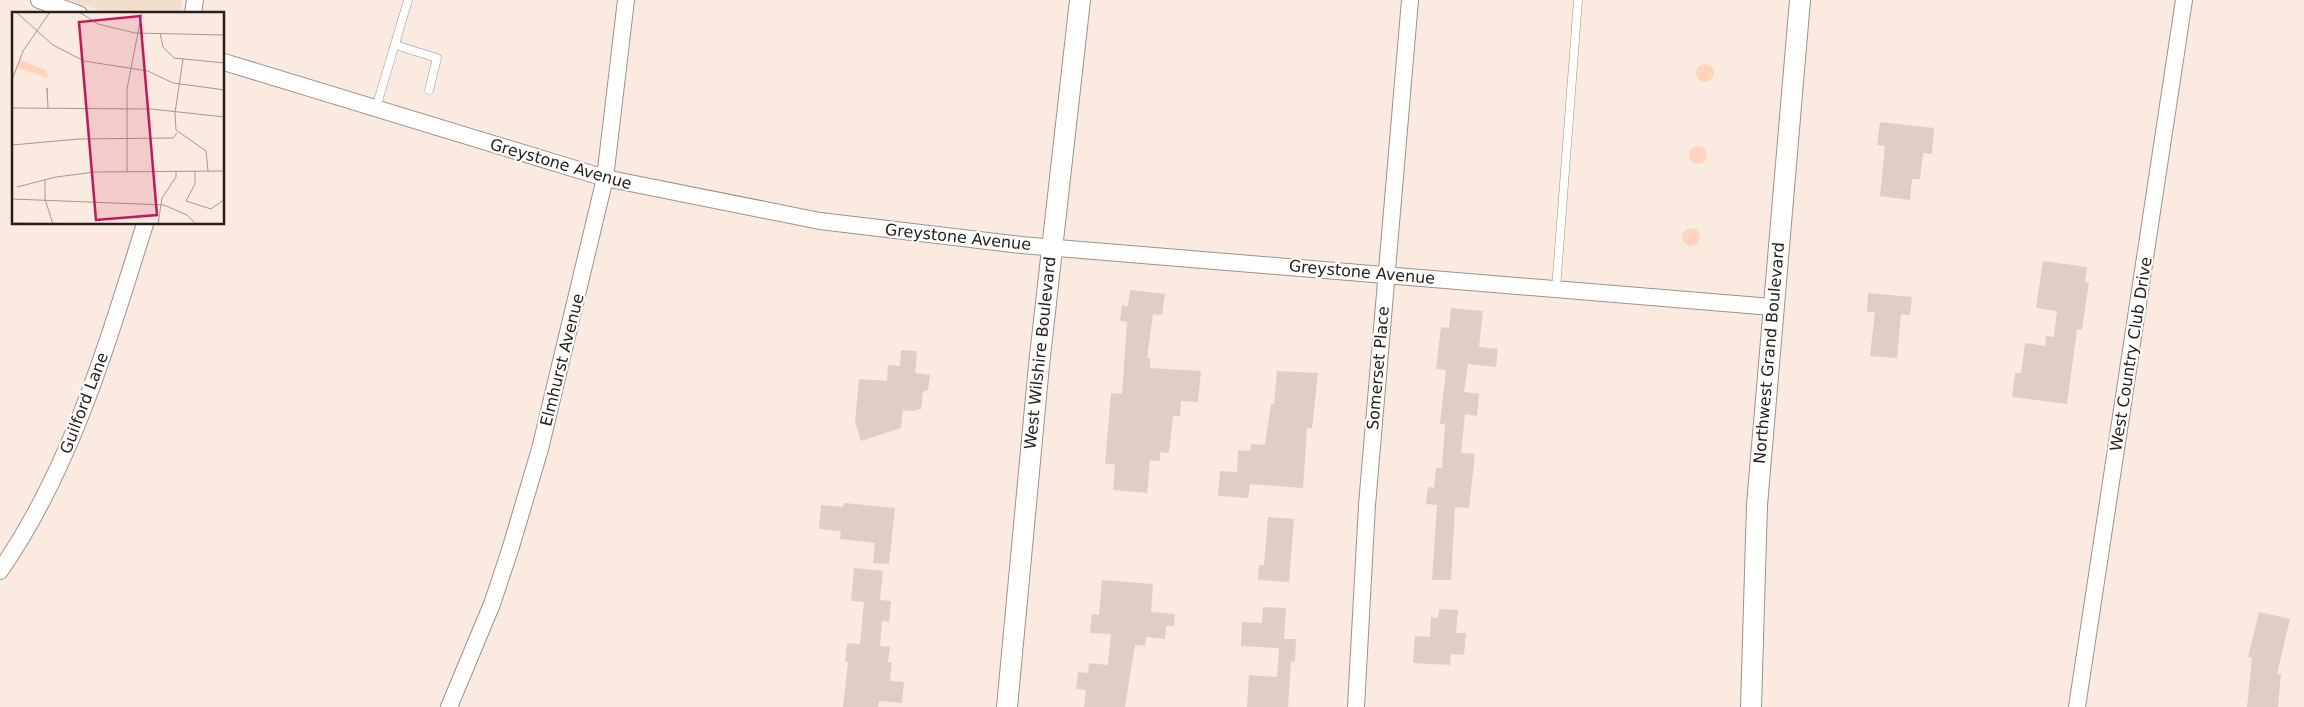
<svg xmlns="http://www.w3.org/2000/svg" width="2304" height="707" font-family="'DejaVu Sans',sans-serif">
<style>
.built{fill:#f5ddcd}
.green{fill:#fed5ba}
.building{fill:#decec3}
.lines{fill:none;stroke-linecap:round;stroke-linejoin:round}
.service-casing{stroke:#a09186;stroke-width:9}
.minor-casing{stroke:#a09186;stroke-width:18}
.tertiary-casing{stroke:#a09186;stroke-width:22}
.service{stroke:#fff;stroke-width:8}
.minor{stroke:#fff;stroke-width:16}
.tertiary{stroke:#fff;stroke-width:20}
.labels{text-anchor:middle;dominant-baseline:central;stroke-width:4.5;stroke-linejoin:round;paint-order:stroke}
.street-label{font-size:16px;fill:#26201c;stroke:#fff}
.inset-road{fill:none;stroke:#a69991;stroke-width:1}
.view{fill:#c2185b;fill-opacity:0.15;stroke:#c2185b;stroke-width:2.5}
.inset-edge{fill:none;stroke:#26201c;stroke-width:2.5}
</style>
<rect width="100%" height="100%" fill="#fbeadf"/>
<polygon class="built" points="70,0 182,0 180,14 110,14"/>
<g class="green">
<circle cx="1705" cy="73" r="9"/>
<circle cx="1698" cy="155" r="9"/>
<circle cx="1691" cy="237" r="9"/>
</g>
<g class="building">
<polygon points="1880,122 1934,128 1932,154 1923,153 1920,179 1912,179 1910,200 1880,196 1885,146 1877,145"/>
<polygon points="2043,261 2087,267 2085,282 2089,282 2082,330 2077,329 2067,404 2012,397 2015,373 2021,373 2025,343 2045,346 2046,336 2054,337 2057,311 2036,308"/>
<polygon points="1130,290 1165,294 1162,315 1153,314 1147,358 1150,358 1150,368 1201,371 1198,402 1181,401 1180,416 1173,416 1169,453 1160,452 1160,461 1150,460 1147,493 1113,490 1115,464 1105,464 1111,393 1122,394 1127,322 1120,321 1122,305 1128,306"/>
<polygon points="1868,293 1912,297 1910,315 1901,314 1897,358 1870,356 1875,312 1867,312"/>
<polygon points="1451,308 1483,311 1479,347 1498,349 1496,367 1468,364 1464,392 1479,394 1477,416 1465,414 1461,453 1475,454 1469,508 1455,507 1451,580 1432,580 1437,505 1426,504 1428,487 1434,488 1436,468 1442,468 1445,424 1440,424 1446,370 1436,369 1441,327 1449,328"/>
<polygon points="901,350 917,351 915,373 930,375 928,390 923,392 921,409 913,411 903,410 901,428 861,441 855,422 859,379 887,381 888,365 900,366"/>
<polygon points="1277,371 1318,373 1312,428 1307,428 1303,488 1250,484 1248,498 1218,496 1220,471 1237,472 1238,450 1250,451 1251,444 1265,445 1271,404 1274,404"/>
<polygon points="844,503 895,508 889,564 873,563 875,543 840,539 841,531 819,529 821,505 843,507"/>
<polygon points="1268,517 1294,519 1289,582 1258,580 1259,565 1264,565"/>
<polygon points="854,568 883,571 880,600 891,601 889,622 882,621 880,646 890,647 888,662 892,662 890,681 904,682 902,703 879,701 878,707 843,707 848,662 845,662 847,643 860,644 864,602 851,601"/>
<polygon points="1102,580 1153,584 1151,612 1175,614 1174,626 1166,626 1165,639 1146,637 1145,646 1135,645 1125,707 1084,707 1086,690 1076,689 1078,672 1088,673 1089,663 1108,665 1111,634 1090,633 1092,614 1099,615"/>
<polygon points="1263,607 1286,608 1284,639 1296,639 1295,662 1291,661 1288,707 1247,707 1249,675 1277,677 1279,648 1241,646 1242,622 1262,623"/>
<polygon points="1439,609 1458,610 1456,633 1466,633 1464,655 1451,654 1450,665 1413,663 1415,636 1430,637 1431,617 1438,618"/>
<polygon points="2259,612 2290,619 2277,674 2281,674 2278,707 2247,707 2252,658 2248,657"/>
</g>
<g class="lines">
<g class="service-casing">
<g id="service">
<polyline points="395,45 437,58 429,90"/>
<polyline points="376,108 408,0"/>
<polyline points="1556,289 1578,0"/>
</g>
</g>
<g class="minor-casing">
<g id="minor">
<polyline points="39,0 79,14"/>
<polyline points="193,14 195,0"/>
<polyline points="224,62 605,178 820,221 1021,245 1772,307"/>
<path d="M0,571C72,467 107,344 145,224"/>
<polyline points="449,707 492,604 510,550 540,449 605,178 626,0"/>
<polyline points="1356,707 1367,505 1410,0"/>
<polyline points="2077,707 2184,0"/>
</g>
</g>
<g class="tertiary-casing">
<g id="tertiary">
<polyline points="1007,707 1039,365 1080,0"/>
<polyline points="1751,707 1757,505 1800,0"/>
</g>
</g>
<use href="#service" class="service"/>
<use href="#minor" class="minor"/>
<use href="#tertiary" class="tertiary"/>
</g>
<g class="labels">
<g class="street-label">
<text transform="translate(561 164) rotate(16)">Greystone Avenue</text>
<text transform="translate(958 237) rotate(6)">Greystone Avenue</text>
<text transform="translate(1362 272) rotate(5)">Greystone Avenue</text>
<text transform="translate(1040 353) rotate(-84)">West Wilshire Boulevard</text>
<text transform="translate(1769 353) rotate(-85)">Northwest Grand Boulevard</text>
<text transform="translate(2131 354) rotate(-81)">West Country Club Drive</text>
<text transform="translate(562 360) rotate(-76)">Elmhurst Avenue</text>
<text transform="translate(1378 368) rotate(-85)">Somerset Place</text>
<text transform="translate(84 403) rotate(-69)">Guilford Lane</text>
</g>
</g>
<g transform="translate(12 12)">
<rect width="212" height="212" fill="#fbeadf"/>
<path d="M8,48L34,58L36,66L5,56Z" fill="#fed5ba"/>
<path class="inset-road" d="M4,0L41,33L72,49L136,59L161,71L213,78M67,0L86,12L123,21L213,23M148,21L151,35L162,46L213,51M171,47L163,101L164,118L194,139L196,159M0,68L11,39L38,0M35,81V76L36,96M0,96L139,97L213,105M0,133L67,127L161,126L165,121M115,159V77L130,0M183,159V172L174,189L199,197L213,187M33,167V187L41,212M5,175L44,165L83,160L213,159M0,187L152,193L175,203L184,212M0,211L108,212M146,212L150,186L164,165V159"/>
<path class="view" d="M128,4L145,203L84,208L67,10Z"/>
<rect width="212" height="212" class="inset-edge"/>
</g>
</svg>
